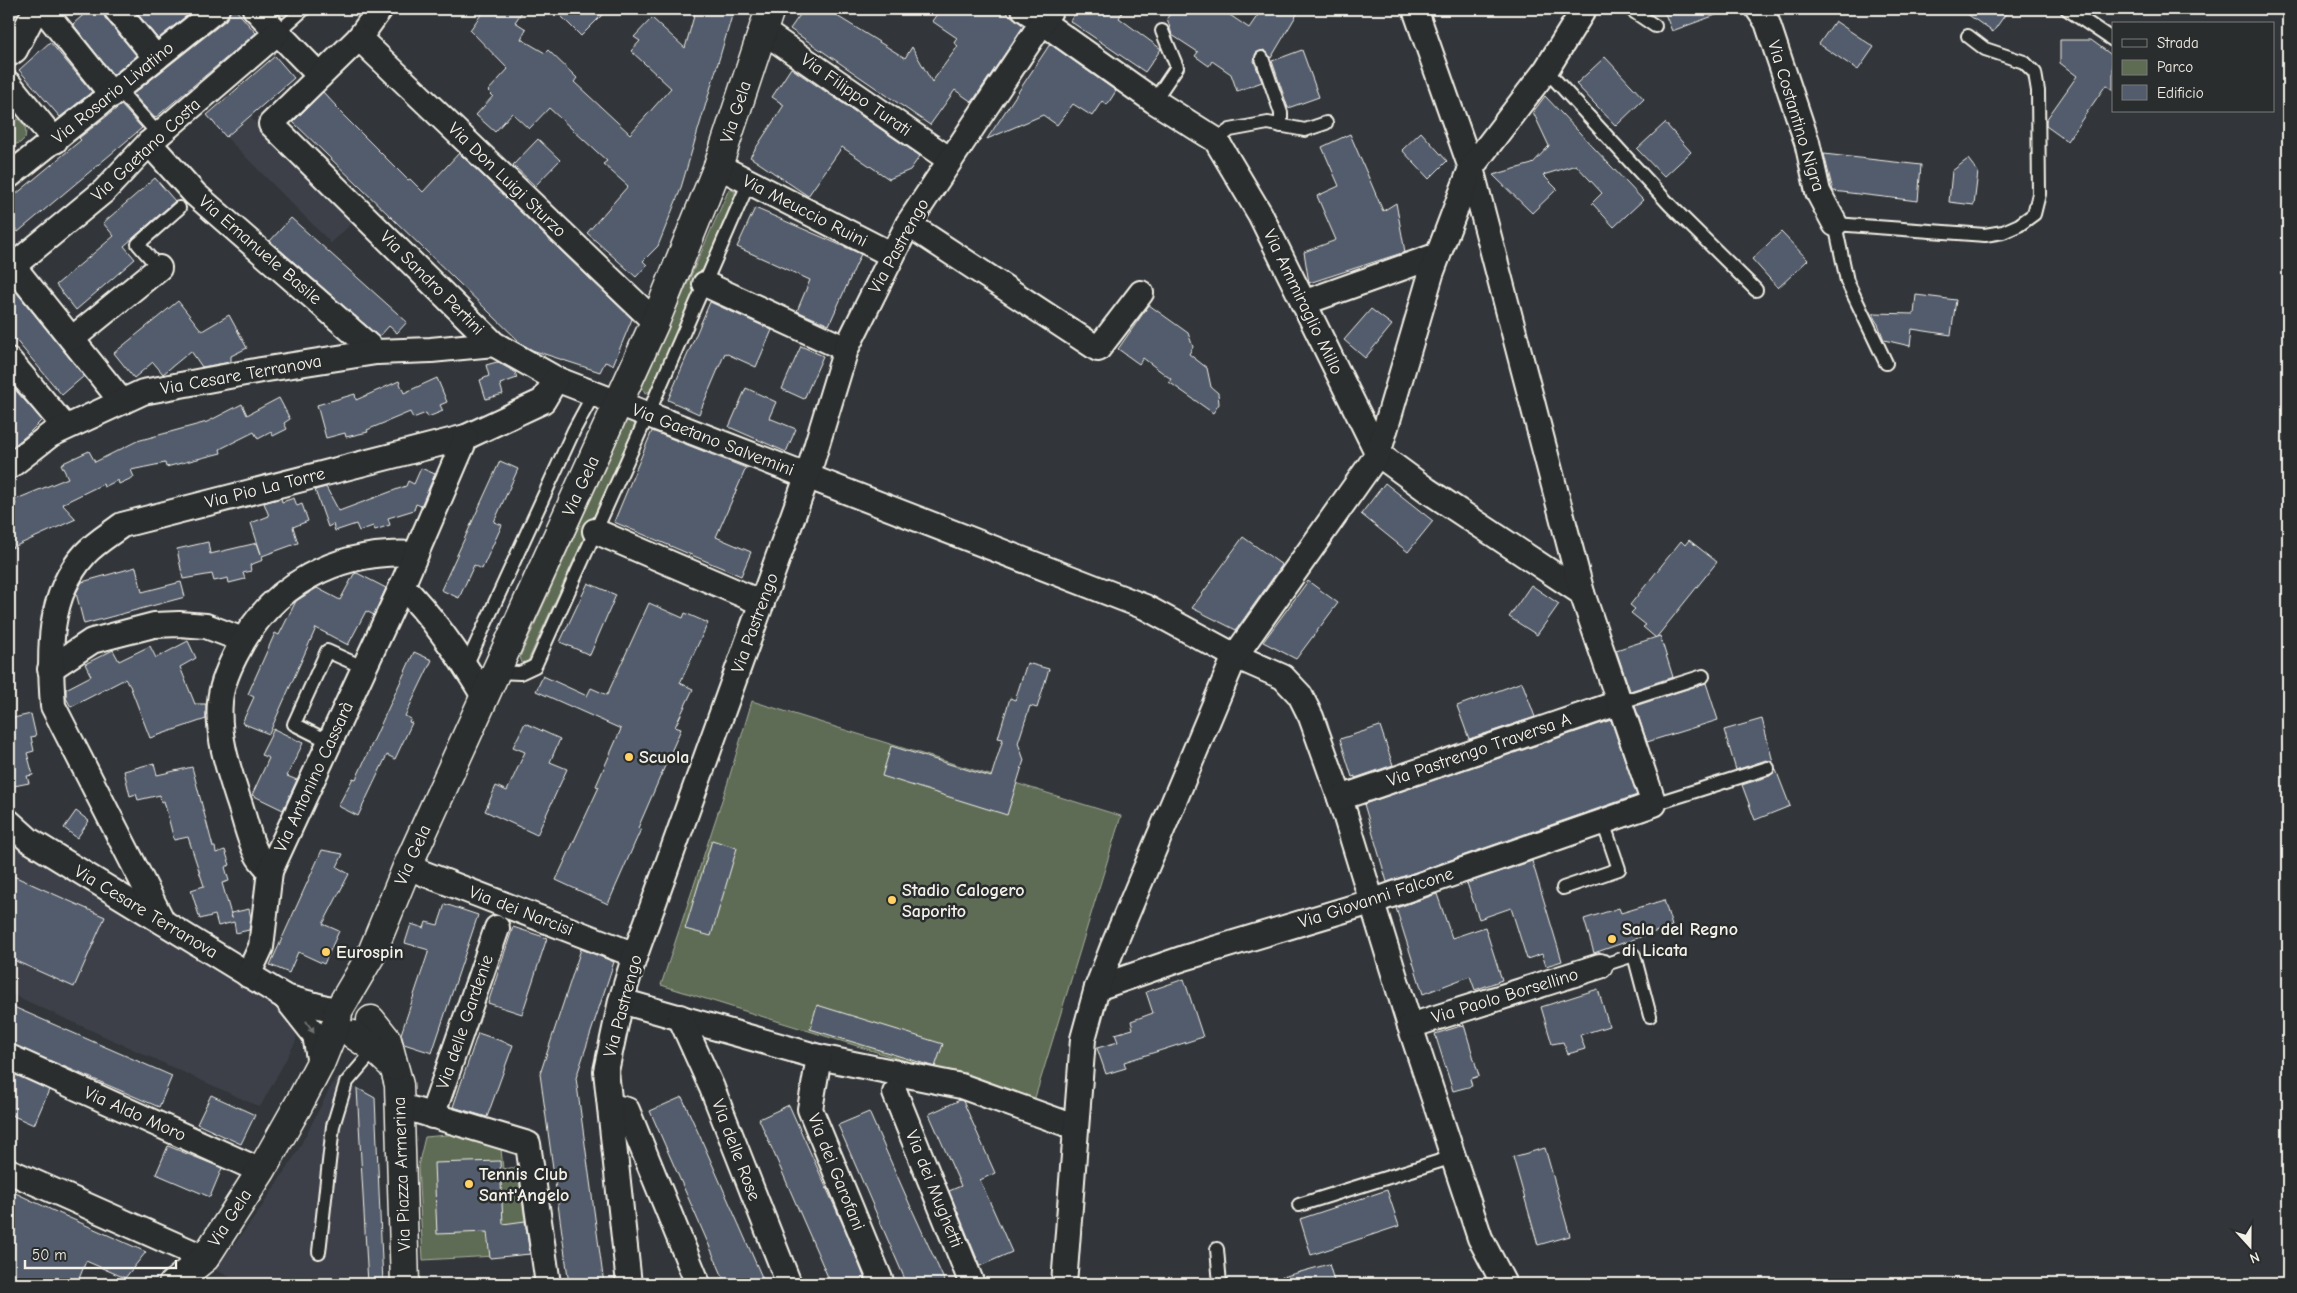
<svg xmlns="http://www.w3.org/2000/svg" width="2297" height="1293" font-family="'Comic Neue',sans-serif">
<style>
.built{fill:#3c4149}
.green{fill:#5f6c54;stroke:#aaae9e}
.building{fill:#525c6c;stroke:#f4f1e8}
.lines{fill:none;stroke-linecap:round;stroke-linejoin:round}
.lane-casing{stroke:#f4f1e8;stroke-width:16}
.street-casing{stroke:#f4f1e8;stroke-width:28}
.secondary-casing{stroke:#f4f1e8;stroke-width:31}
.lane{stroke:#2a2d2e;stroke-width:12}
.street{stroke:#2a2d2e;stroke-width:24}
.secondary{stroke:#2a2d2e;stroke-width:28}
.oneway{fill:#71726f}
.poi-dot{fill:#ffd166;stroke:#2a2d2e;stroke-width:2}
.labels{text-anchor:middle;dominant-baseline:central;stroke-width:5;stroke-linejoin:round;paint-order:stroke}
.street-label{font-size:18px;fill:#f4f1e8;stroke:#2a2d2e}
.poi-label{font-size:18px;font-weight:bold;fill:#f4f1e8;stroke:#2a2d2e;text-anchor:start}
</style>
<rect width="100%" height="100%" fill="#32363a"/>
<filter id="ink" filterUnits="userSpaceOnUse"><feTurbulence type="fractalNoise" baseFrequency=".02" numOctaves="2"/><feDisplacementMap in="SourceGraphic" scale="10" xChannelSelector="R" yChannelSelector="G"/><feConvolveMatrix kernelMatrix="1 2 1 2 8 2 1 2 1" color-interpolation-filters="sRGB"/></filter>
<g filter="url(#ink)">
<g class="built">
<polygon points="250,117 354,221 331,243 226,137"/>
<polygon points="9,835 37,856 205,964 272,999 296,1034 296,1041 260,1107 9,993"/>
<polygon points="336,1077 375,1098 383,1284 246,1284 215,1270 257,1214 297,1152"/>
</g>
<g class="green">
<path d="M9,117C22,118 28,126 25,138L20,143L9,146Z"/>
<polygon points="729,189 735,191 735,195 651,391 645,393 642,387"/>
<polygon points="628,417 637,421 528,661 522,663 520,657"/>
<polygon points="752,701 1121,816 1034,1101 661,985 727,785"/>
<polygon points="458,1134 501,1149 503,1169 517,1167 530,1254 423,1260 418,1166 425,1137"/>
</g>
<g class="building">
<polygon points="90,9 103,9 105,18 137,56 113,75 73,24"/>
<polygon points="134,9 195,9 158,39"/>
<polygon points="230,9 235,9 256,33 155,118 133,94 226,20"/>
<polygon points="485,9 524,9 515,22 526,29 521,39 545,53 548,50 577,78 574,82 630,134 671,88 631,51 640,41 634,37 652,18 685,48 696,9 734,9 680,191 658,246 643,261 647,265 636,277 587,233 628,186 603,164 607,161 549,108 529,129 512,113 495,132 476,115 493,96 488,91 508,69 470,30"/>
<polygon points="554,9 608,9 581,36"/>
<polygon points="804,9 842,9 837,16 905,58 912,47 932,82 958,46 954,43 957,38 932,21 941,9 1002,9 1024,26 972,102 955,90 930,125 790,29"/>
<polygon points="1078,9 1124,9 1119,18 1161,49 1145,72 1070,21"/>
<polygon points="1174,9 1221,9 1249,28 1262,9 1300,9 1271,58 1264,50 1256,53 1254,61 1262,82 1237,91 1231,74 1212,61 1209,66 1195,56 1198,52 1172,35 1167,18"/>
<polygon points="1663,9 1727,9 1727,11 1672,31"/>
<polygon points="1960,9 2009,9 1993,32"/>
<polygon points="1835,21 1874,47 1858,70 1819,44"/>
<polygon points="2060,40 2091,40 2113,56 2113,90 2106,85 2067,141 2046,126 2046,120 2077,76 2060,63"/>
<polygon points="50,42 92,92 60,117 19,70"/>
<polygon points="1050,44 1116,91 1107,105 1102,101 1092,116 1073,104 1057,125 1043,115 987,139"/>
<polygon points="1302,50 1319,97 1288,108 1272,61"/>
<polygon points="275,56 294,78 226,137 207,115"/>
<polygon points="1605,57 1644,99 1616,126 1576,84"/>
<polygon points="791,68 920,156 910,170 889,179 842,147 808,196 750,157 784,105 772,97"/>
<polygon points="323,92 336,106 335,107 408,180 410,179 423,192 459,153 632,319 613,365 605,362 600,372 532,350 522,344 293,122"/>
<polygon points="1545,96 1643,200 1614,227 1592,203 1602,193 1576,165 1543,175 1557,189 1532,213 1493,175 1532,164 1549,146 1533,112"/>
<polygon points="121,105 142,128 18,232 9,221 9,200 81,140 79,138"/>
<polygon points="1665,123 1691,152 1664,177 1637,149"/>
<polygon points="1421,132 1447,161 1429,179 1402,150"/>
<polygon points="1350,134 1383,211 1396,203 1405,252 1309,283 1304,252 1336,240 1317,196 1339,186 1322,147"/>
<polygon points="538,139 560,160 535,186 513,165"/>
<polygon points="1824,154 1921,165 1918,201 1833,191"/>
<polygon points="1968,159 1978,172 1974,205 1949,202 1952,171"/>
<polygon points="155,178 175,201 124,246 135,259 76,310 56,285 114,236 103,223"/>
<polygon points="755,208 861,254 829,325 797,311 810,280 737,247"/>
<polygon points="291,218 407,322 397,333 389,326 379,337 270,241"/>
<polygon points="1781,232 1808,260 1778,288 1752,259"/>
<polygon points="9,283 84,376 62,395 9,332"/>
<polygon points="1916,295 1956,300 1951,335 1912,329 1910,346 1884,340 1878,324 1874,318 1874,313 1914,314"/>
<polygon points="178,301 202,331 229,315 247,348 231,356 231,362 202,367 191,351 163,374 153,362 134,378 114,353"/>
<polygon points="710,302 772,330 756,367 725,353 699,414 668,400"/>
<polygon points="1149,305 1188,333 1193,347 1189,354 1207,368 1211,387 1218,393 1219,404 1213,413 1169,382 1171,379 1143,358 1139,364 1118,349"/>
<polygon points="1371,309 1392,325 1365,358 1344,340"/>
<polygon points="801,346 823,356 804,399 782,389"/>
<polygon points="497,362 515,372 517,378 500,384 503,394 486,399 480,380 489,376 486,365"/>
<polygon points="437,378 447,402 440,405 443,411 428,417 426,413 413,418 410,412 367,430 368,432 346,437 345,433 326,438 317,405 355,394 356,400 399,381 404,393"/>
<polygon points="9,383 42,420 28,434 9,450"/>
<polygon points="746,388 776,402 769,418 796,429 786,452 729,427"/>
<polygon points="279,398 290,419 284,423 287,429 273,436 271,432 258,439 254,432 220,449 221,453 166,467 165,463 131,470 134,477 119,484 118,480 104,487 103,484 62,504 76,519 9,549 9,507 16,504 14,500 68,478 61,464 89,451 95,462 137,441 207,422 242,404 247,415"/>
<polygon points="652,431 746,468 716,537 751,552 741,576 614,522"/>
<polygon points="500,461 518,469 494,522 502,525 482,569 474,565 459,598 441,590"/>
<polygon points="421,468 435,474 421,506 416,504 414,510 388,518 390,525 375,530 373,526 359,531 356,524 335,531 333,524 328,527 315,490 326,487 339,511 406,486 408,481 414,484"/>
<polygon points="1385,483 1433,521 1408,552 1361,514"/>
<polygon points="281,498 282,502 294,498 297,506 302,504 308,521 293,527 298,543 262,556 263,560 250,565 251,571 243,573 245,579 229,583 228,578 214,581 212,574 183,579 177,549 208,542 210,554 257,543 261,554 251,523 269,516 264,503"/>
<polygon points="1243,537 1282,565 1236,630 1192,608"/>
<polygon points="1689,540 1717,562 1656,638 1643,627 1646,625 1631,613 1635,609 1630,605 1681,541 1685,545"/>
<polygon points="136,567 142,592 181,582 185,597 84,624 76,593 82,582"/>
<polygon points="357,573 386,588 374,615 366,611 348,645 316,628 269,734 242,723 254,697 248,694 275,633 279,635 296,601 317,588 340,600 354,574"/>
<polygon points="1308,581 1338,603 1296,659 1263,642"/>
<polygon points="588,583 616,595 590,655 560,642"/>
<polygon points="1531,585 1559,604 1537,635 1509,617"/>
<polygon points="649,603 683,618 685,613 708,623 680,683 693,689 675,727 681,729 638,828 641,829 608,904 556,880 599,787 596,786 621,729 536,691 543,676 587,696 591,688 607,695"/>
<polygon points="1660,636 1673,677 1630,691 1616,650"/>
<polygon points="188,641 196,658 180,667 195,704 206,704 206,719 150,738 130,686 125,679 71,707 66,698 66,689 91,676 85,664 113,650 119,661 150,646 156,658"/>
<polygon points="414,652 432,660 405,716 411,719 409,722 412,723 395,759 387,755 358,816 338,806 353,778 356,779"/>
<polygon points="1027,663 1049,669 1037,708 1030,706 1018,743 1024,760 1007,815 882,776 891,746 991,777 1003,739 998,738 1010,698 1015,700"/>
<polygon points="1522,682 1535,717 1469,739 1457,706"/>
<polygon points="1706,683 1718,720 1647,742 1635,706"/>
<polygon points="31,714 36,736 31,737 34,751 27,753 33,775 27,776 29,783 9,787 9,719"/>
<polygon points="1762,719 1773,762 1766,760 1736,770 1724,730"/>
<polygon points="1611,720 1637,795 1387,882 1364,804"/>
<polygon points="525,723 560,739 550,762 567,769 537,835 485,811 496,786 507,791 525,752 513,747"/>
<polygon points="1380,726 1393,765 1355,778 1355,776 1352,777 1340,739"/>
<polygon points="274,729 303,743 287,776 297,780 283,810 252,795 269,758 261,755"/>
<polygon points="154,763 157,775 192,767 213,847 215,847 216,853 225,850 230,865 225,867 229,881 222,883 232,918 231,913 249,909 251,918 249,930 236,933 234,922 218,926 215,915 200,919 191,890 204,886 188,837 174,840 164,801 161,802 160,795 138,800 136,794 130,796 124,771"/>
<polygon points="1776,770 1790,806 1755,820 1742,785 1770,776"/>
<polygon points="76,811 89,821 77,838 64,828"/>
<polygon points="712,840 737,848 711,936 685,929"/>
<polygon points="322,850 343,854 337,867 349,874 323,924 339,931 324,964 298,952 289,973 270,965"/>
<polygon points="1532,861 1562,961 1546,966 1542,954 1527,959 1511,908 1479,919 1467,883"/>
<polygon points="9,874 105,917 74,987 9,958"/>
<polygon points="1437,894 1452,938 1485,927 1502,980 1475,990 1470,976 1423,994 1396,908"/>
<polygon points="1664,900 1672,926 1594,953 1584,919 1619,908 1621,913"/>
<polygon points="445,904 478,915 432,1053 404,1044 401,1034 429,950 405,943 411,924 424,928 426,922 438,925"/>
<polygon points="513,927 547,938 522,1014 488,1003"/>
<polygon points="581,949 614,962 576,1078 604,1284 569,1284 540,1074"/>
<polygon points="1184,979 1203,1037 1124,1062 1126,1068 1106,1074 1097,1048 1118,1042 1115,1034 1133,1029 1131,1021 1153,1013 1146,992"/>
<polygon points="1598,989 1609,1026 1580,1035 1585,1049 1568,1054 1563,1042 1552,1044 1541,1007"/>
<polygon points="9,1005 172,1076 159,1107 9,1043"/>
<polygon points="817,1005 943,1044 935,1067 810,1029"/>
<polygon points="1464,1025 1479,1076 1470,1079 1472,1086 1453,1091 1435,1034"/>
<polygon points="478,1033 513,1045 487,1117 453,1107"/>
<polygon points="9,1072 49,1090 34,1125 9,1114"/>
<polygon points="357,1088 375,1098 383,1284 368,1284"/>
<polygon points="211,1095 255,1115 241,1144 197,1124"/>
<polygon points="682,1097 702,1141 765,1284 726,1284 650,1111"/>
<polygon points="960,1100 963,1101 995,1173 980,1180 1012,1252 980,1266 949,1191 961,1186 929,1114"/>
<polygon points="789,1105 844,1227 867,1284 831,1284 759,1119"/>
<polygon points="869,1112 910,1205 946,1284 907,1284 838,1125"/>
<polygon points="168,1146 222,1168 210,1197 156,1174"/>
<polygon points="1545,1148 1570,1236 1538,1245 1513,1157"/>
<polygon points="500,1161 503,1224 525,1221 530,1254 490,1258 487,1232 437,1234 434,1163"/>
<polygon points="9,1190 54,1211 146,1252 125,1278 86,1261 77,1284 9,1284"/>
<polygon points="1387,1190 1399,1226 1311,1255 1300,1219"/>
<polygon points="1329,1264 1335,1284 1276,1284 1275,1279"/>
</g>
<g class="lines">
<g class="lane-casing">
<g id="lane">
<polyline points="1630,9 1655,26"/>
<polyline points="2067,9 2113,40"/>
<polyline points="277,33 304,9"/>
<polyline points="1262,58 1281,113 1281,126"/>
<polyline points="1546,70 1670,205 1756,290"/>
<polyline points="119,90 159,135"/>
<polyline points="1154,101 1177,67 1162,31"/>
<polyline points="1216,140 1230,130 1268,123 1305,130 1326,123"/>
<polyline points="159,268 138,244 179,208"/>
<polyline points="1886,363 1847,281 1835,224 1985,235 2003,232 2019,225 2034,214 2039,194 2038,91 2035,73 2024,62 1985,49 1968,36"/>
<polyline points="466,666 574,430 594,393"/>
<polyline points="496,672 520,673 535,666 648,414 749,182"/>
<polyline points="1618,703 1703,676"/>
<polyline points="330,742 294,724 327,651 365,668"/>
<polyline points="1654,804 1768,768"/>
<polyline points="1563,888 1619,869 1603,822"/>
<polyline points="1600,966 1634,955 1650,1016"/>
<polyline points="1299,1205 1453,1157"/>
<polyline points="1217,1249 1220,1284"/>
<polyline points="319,1252 333,1126 346,1083 375,1049"/>
</g>
</g>
<g class="street-casing">
<g id="street">
<polyline points="43,9 112,95"/>
<polyline points="116,9 156,58"/>
<polyline points="255,9 320,76"/>
<polyline points="380,9 359,38 271,124 494,344 556,379 1145,607 1235,656 1283,677 1300,695 1311,717 1340,798 1410,1026 1480,1238 1504,1284"/>
<polyline points="1024,9 1154,101 1216,140 1260,214 1378,454 1427,490 1582,593"/>
<polyline points="1758,9 1767,22 1807,142 1818,192 1835,224"/>
<polyline points="763,31 950,160"/>
<polyline points="359,38 655,322"/>
<polyline points="9,54 15,50 36,9"/>
<polyline points="9,84 55,141"/>
<polyline points="149,143 195,194 376,352"/>
<polyline points="718,166 892,255"/>
<polyline points="9,176 217,9"/>
<polyline points="908,224 1098,349 1141,293"/>
<polyline points="9,261 122,402"/>
<polyline points="13,266 104,191 149,143 277,33"/>
<polyline points="705,284 846,349"/>
<polyline points="1303,303 1438,255"/>
<polyline points="73,338 159,268"/>
<polyline points="9,360 65,427"/>
<polyline points="9,467 50,435 143,392 261,370 376,352 431,350 494,344"/>
<polyline points="595,531 762,603"/>
<path d="M402,586C435,619 461,658 485,698"/>
<polyline points="50,669 92,641 154,625 179,624 206,626 243,640"/>
<polyline points="1340,798 1618,703"/>
<polyline points="9,822 29,840 285,997 338,1011"/>
<polyline points="407,867 635,955"/>
<path d="M270,871C266,866 261,861 258,856C249,842 244,815 238,799C228,768 217,735 220,702C221,686 228,670 235,656C270,584 338,549 416,554"/>
<path d="M163,922L53,706C49,653 47,596 85,554C95,543 110,534 122,525L466,437L543,401L556,379"/>
<polyline points="248,975 261,947 270,871 402,586 466,437"/>
<polyline points="1097,988 1184,958 1371,902 1654,804 1582,593 1471,168 1415,9"/>
<polyline points="285,997 315,1035 320,1064"/>
<polyline points="621,1001 819,1057 961,1086 1075,1127"/>
<polyline points="680,1017 712,1088 789,1284"/>
<polyline points="1410,1026 1600,966"/>
<polyline points="9,1057 261,1171"/>
<polyline points="819,1057 810,1109 882,1284"/>
<polyline points="895,1093 972,1284"/>
<polyline points="401,1106 528,1144 548,1284"/>
<polyline points="611,1106 627,1110 698,1284"/>
<polyline points="432,1116 497,928"/>
<polyline points="9,1171 205,1258"/>
<polyline points="629,1284 606,1071 621,1001 635,955 807,477 846,349 908,224 1051,9"/>
<polyline points="1064,1284 1083,1039 1097,988 1112,949 1235,656 1378,454 1431,274 1471,168 1546,70 1584,9"/>
</g>
</g>
<g class="secondary-casing">
<g id="secondary">
<polyline points="371,1020 387,1040 399,1085 405,1284"/>
<polyline points="354,1035 375,1049 393,1066"/>
<polyline points="173,1284 205,1258 261,1171 299,1104 320,1064 337,1022 338,1011 371,955 407,867 655,322 718,166 770,9"/>
</g>
</g>
<use href="#lane" class="lane"/>
<use href="#street" class="street"/>
<use href="#secondary" class="secondary"/>
</g>
<defs><path id="oneway-solid" d="M-6-.8H1V-3.2L6.5 0L1 3.2V.8H-6Z" transform="scale(1.25)"/></defs>
<use class="oneway" href="#oneway-solid" transform="translate(310 1027) rotate(57)"/>
</g>
<g class="poi-dot">
<circle cx="629" cy="757" r="5"/>
<circle cx="892" cy="900" r="5"/>
<circle cx="1612" cy="939" r="5"/>
<circle cx="326" cy="952" r="5"/>
<circle cx="469" cy="1184" r="5"/>
</g>
<g class="labels">
<g class="street-label">
<text transform="translate(113 93) rotate(-39)">Via Rosario Livatino</text>
<text transform="translate(856 95) rotate(35)">Via Filippo Turati</text>
<text transform="translate(736 112) rotate(-72)">Via Gela</text>
<text transform="translate(1796 116) rotate(73)">Via Costantino Nigra</text>
<text transform="translate(146 150) rotate(-43)">Via Gaetano Costa</text>
<text transform="translate(507 180) rotate(44)">Via Don Luigi Sturzo</text>
<text transform="translate(805 211) rotate(27)">Via Meuccio Ruini</text>
<text transform="translate(899 246) rotate(-61)">Via Pastrengo</text>
<text transform="translate(260 250) rotate(41)">Via Emanuele Basile</text>
<text transform="translate(432 283) rotate(45)">Via Sandro Pertini</text>
<text transform="translate(1303 302) rotate(64)">Via Ammiraglio Millo</text>
<text transform="translate(241 375) rotate(-10)">Via Cesare Terranova</text>
<text transform="translate(713 440) rotate(21)">Via Gaetano Salvemini</text>
<text transform="translate(581 486) rotate(-65)">Via Gela</text>
<text transform="translate(265 488) rotate(-14)">Via Pio La Torre</text>
<text transform="translate(755 623) rotate(-70)">Via Pastrengo</text>
<text transform="translate(1479 750) rotate(-19)">Via Pastrengo Traversa A</text>
<text transform="translate(314 777) rotate(-65)">Via Antonino Cassarà</text>
<text transform="translate(413 855) rotate(-66)">Via Gela</text>
<text transform="translate(1376 898) rotate(-18)">Via Giovanni Falcone</text>
<text transform="translate(521 911) rotate(21)">Via dei Narcisi</text>
<text transform="translate(146 912) rotate(31)">Via Cesare Terranova</text>
<text transform="translate(1505 996) rotate(-17)">Via Paolo Borsellino</text>
<text transform="translate(623 1006) rotate(-75)">Via Pastrengo</text>
<text transform="translate(465 1022) rotate(-71)">Via delle Gardenie</text>
<text transform="translate(135 1114) rotate(24)">Via Aldo Moro</text>
<text transform="translate(736 1150) rotate(69)">Via delle Rose</text>
<text transform="translate(836 1172) rotate(68)">Via dei Garofani</text>
<text transform="translate(402 1174) rotate(-92)">Via Piazza Armerina</text>
<text transform="translate(934 1189) rotate(68)">Via dei Mughetti</text>
<text transform="translate(230 1218) rotate(-57)">Via Gela</text>
</g>
<g class="poi-label">
<text x="639" y="757">Scuola</text>
<text x="902" y="890">Stadio Calogero<tspan x="902" dy="21">Saporito</tspan></text>
<text x="1622" y="929">Sala del Regno<tspan x="1622" dy="21">di Licata</tspan></text>
<text x="336" y="952">Eurospin</text>
<text x="479" y="1174">Tennis Club<tspan x="479" dy="21">Sant'Angelo</tspan></text>
</g>
</g>
<rect width="2297" height="1293" fill="none" stroke="#2a2d2e" stroke-width="30"/>
<rect x="15" y="15" width="2267" height="1263" fill="none" stroke="#f4f1e8" stroke-width="2" filter="url(#ink)"/>
<rect x="2112" y="22" width="162" height="90" fill="#2a2d2e" stroke="#7b7b78"/>
<rect x="2122" y="39" width="25" height="8" fill="#2a2d2e" stroke="#7b7b78"/>
<text x="2157" y="48" font-size="15" fill="#f4f1e8">Strada</text>
<rect x="2122" y="60" width="25" height="15" fill="#5f6c54" stroke="#7b7b78"/>
<text x="2157" y="72" font-size="15" fill="#f4f1e8">Parco</text>
<rect x="2122" y="85" width="25" height="15" fill="#525c6c" stroke="#7b7b78"/>
<text x="2157" y="98" font-size="15" fill="#f4f1e8">Edificio</text>
<g transform="translate(2250 1246) rotate(159)" stroke="#2a2d2e" stroke-width="4" paint-order="stroke">
<path d="M0-4L9 19L0 12L-9 19Z" fill="#f4f1e8"/>
<text y="-8" font-size="14" font-weight="bold" text-anchor="middle" fill="#f4f1e8">N</text>
</g>
<path d="M25 1260v8h151v-8" fill="none" stroke="#f4f1e8" stroke-width="2.5"/>
<text x="32" y="1260" font-size="15" fill="#f4f1e8" stroke="#2a2d2e" stroke-width="4" paint-order="stroke">50 m</text>
</svg>
